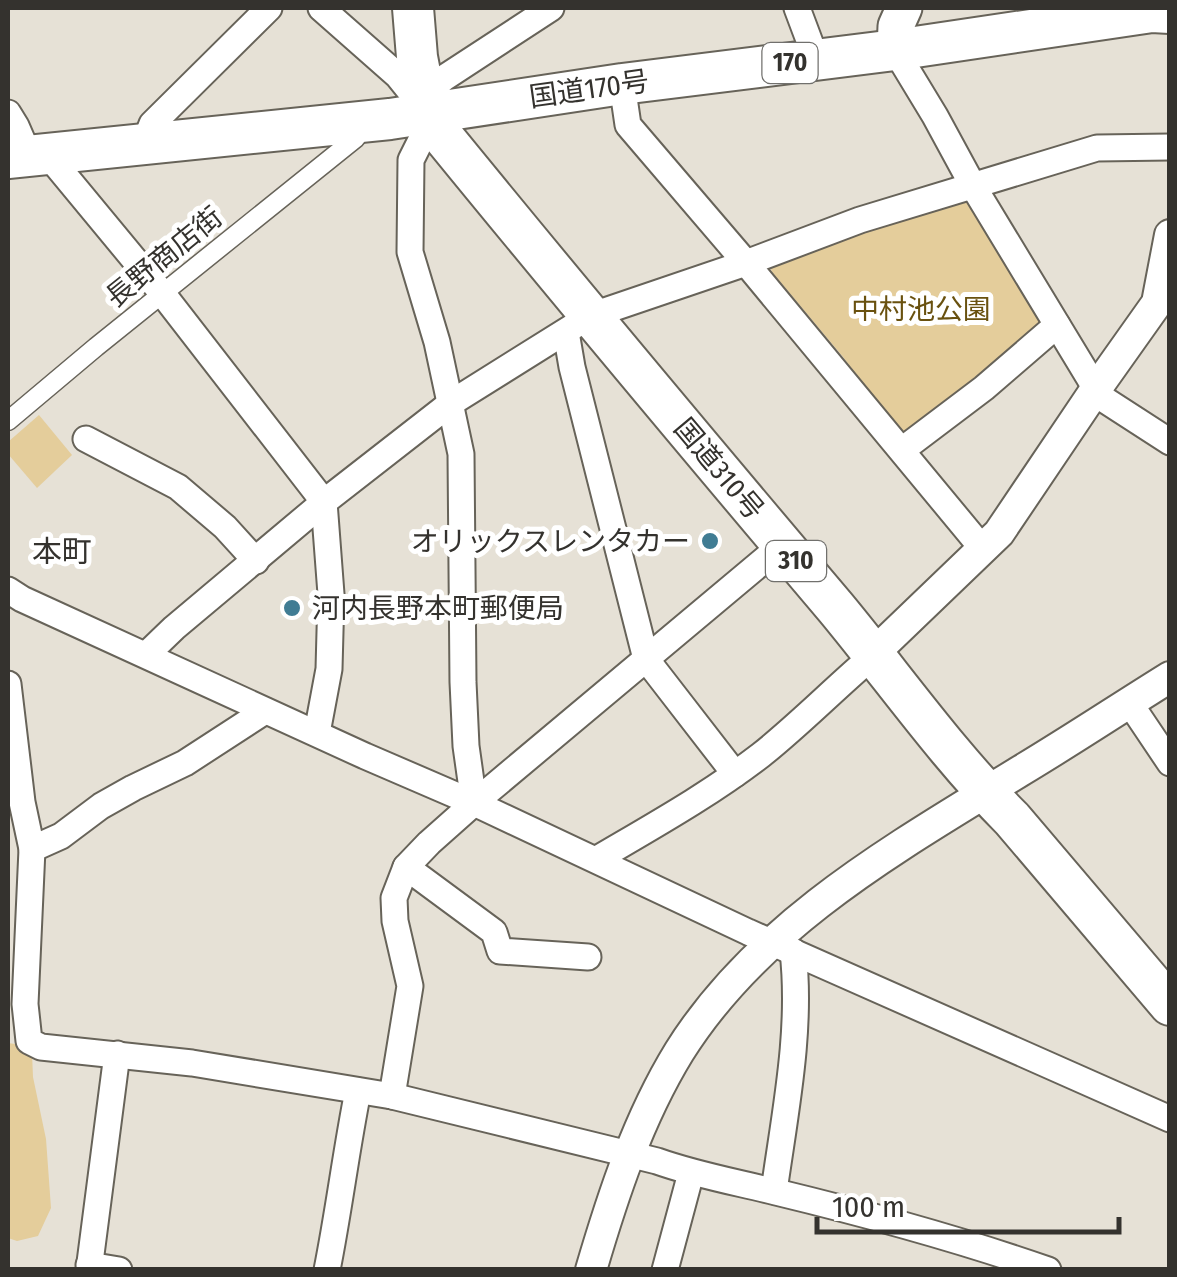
<svg xmlns="http://www.w3.org/2000/svg" width="1177" height="1277" font-family="'Fira Sans Condensed','Noto Sans JP',sans-serif">
<style>
.green{fill:#e4cd9b}
.lines{fill:none;stroke-linecap:round;stroke-linejoin:round}
.pedestrian-casing{stroke:#676359;stroke-width:21}
.minor-casing{stroke:#676359;stroke-width:29}
.tertiary-casing{stroke:#676359;stroke-width:34}
.secondary-casing{stroke:#676359;stroke-width:39}
.trunk-casing{stroke:#676359;stroke-width:44}
.pedestrian{stroke:#fff;stroke-width:18}
.minor{stroke:#fff;stroke-width:25}
.tertiary{stroke:#fff;stroke-width:30}
.secondary{stroke:#fff;stroke-width:35}
.trunk{stroke:#fff;stroke-width:40}
.poi-dot{fill:#407c93;stroke:#fff;stroke-width:4}
.labels{text-anchor:middle;dominant-baseline:central;stroke-width:10;stroke-linejoin:round;paint-order:stroke}
.shield{fill:#fff;stroke:#71706d;stroke-width:2.5}
.shield-label{font-size:25px;font-weight:bold;fill:#34322e}
.street-label{font-size:28px;fill:#34322e;stroke:#fff}
.park-label{font-size:28px;fill:#69510f;stroke:#fff}
.poi-label{font-size:28px;fill:#34322e;stroke:#fff;text-anchor:end}
.neighbourhood-label{font-size:30px;fill:#34322e;stroke:#fff}
</style>
<rect width="100%" height="100%" fill="#e6e1d6"/>
<g class="green">
<polygon points="970,196 1044,324 908,445 843,357 772,272 770,267 779,261"/>
<polygon points="39,415 72,455 37,488 8,454 8,442"/>
<polygon points="8,1043 15,1044 32,1053 33,1077 46,1139 51,1208 38,1236 17,1241 8,1238"/>
</g>
<g class="lines">
<g class="pedestrian-casing">
<polyline id="pedestrian" points="8,421 96,347 356,138"/>
</g>
<g class="minor-casing">
<g id="minor">
<polyline points="321,8 397,75 422,106"/>
<polyline points="797,8 812,48 819,59"/>
<polyline points="895,50 935,116 973,186 1096,389 1105,400 1170,442"/>
<polyline points="622,84 628,125 746,263 982,548"/>
<polyline points="8,113 16,126 29,156"/>
<polyline points="144,145 152,124 269,8"/>
<polyline points="47,154 162,293 324,502 331,594 329,669 317,733"/>
<polyline points="566,332 572,367 646,659 735,774"/>
<polyline points="86,439 178,487 225,527 256,561"/>
<polyline points="902,450 984,388 1057,325"/>
<polyline points="8,590 22,599 365,756 474,803 748,932 1170,1119"/>
<polyline points="147,654 174,628 324,502 451,403 590,316 746,263 860,220 1097,148 1170,147"/>
<path d="M8,684L22,802L32,849L25,1004L29,1041L41,1047L192,1063L392,1096L657,1161C696,1175 736,1182 776,1192C867,1214 959,1239 1048,1270"/>
<polyline points="1129,702 1170,763"/>
<polyline points="474,803 466,746 463,682 461,454 437,342 410,252 411,160 421,140 434,87 444,78 551,8"/>
<polyline points="32,849 61,836 101,806 133,788 185,763 265,711"/>
<path d="M597,859C653,826 709,795 761,755C795,728 827,696 860,667L873,654"/>
<polyline points="406,867 494,932 500,951 588,957"/>
<polyline points="392,1096 410,986 395,921 394,898 406,867 429,843 474,803 782,545"/>
<path d="M774,1191C785,1112 802,1031 793,951"/>
<polyline points="89,1265 119,1270"/>
<polyline points="89,1270 117,1054"/>
<path d="M327,1270C339,1210 346,1151 358,1091"/>
<polyline points="665,1270 691,1173"/>
</g>
</g>
<g class="tertiary-casing">
<g id="tertiary">
<polyline points="873,654 999,533 1096,389 1157,303 1170,235"/>
<path d="M591,1270C613,1195 638,1119 679,1052C759,924 897,847 1022,770C1072,740 1120,708 1170,677"/>
</g>
</g>
<g class="secondary-casing">
<polyline id="secondary" points="895,50 896,26 904,8"/>
</g>
<g class="trunk-casing">
<g id="trunk">
<path d="M413,8L417,57L428,114L445,139C574,297 704,452 836,608C894,678 947,754 1012,819L1170,1005"/>
<polyline points="8,158 390,119 622,84 895,50 1152,12 1170,13"/>
</g>
</g>
<use href="#pedestrian" class="pedestrian"/>
<use href="#minor" class="minor"/>
<use href="#tertiary" class="tertiary"/>
<use href="#secondary" class="secondary"/>
<use href="#trunk" class="trunk"/>
</g>
<g class="poi-dot">
<circle cx="710" cy="541" r="10"/>
<circle cx="292" cy="608" r="10"/>
</g>
<g class="labels">
<g class="shield">
<rect x="762.5" y="43" width="55" height="40" rx="8"/>
<rect x="766" y="541" width="60" height="40" rx="8"/>
</g>
<g class="shield-label">
<text x="790" y="63">170</text>
<text x="796" y="561">310</text>
</g>
<g class="street-label">
<text transform="translate(589 89) rotate(-8)">国道170号</text>
<text transform="translate(164 257) rotate(-39)">長野商店街</text>
<text transform="translate(719 469) rotate(50)">国道310号</text>
</g>
<g class="park-label">
<text x="921" y="309">中村池公園</text>
</g>
<g class="poi-label">
<text x="690" y="541">オリックスレンタカー</text>
<text x="312" y="608" text-anchor="start">河内長野本町郵便局</text>
</g>
<g class="neighbourhood-label">
<text x="62" y="552">本町</text>
</g>
</g>
<rect width="1177" height="1277" fill="none" stroke="#34322e" stroke-width="20"/>
<path d="M817 1217v15h302v-15" fill="none" stroke="#34322e" stroke-width="5"/>
<text x="832" y="1217" font-size="30" fill="#34322e" stroke="#ffffff" stroke-width="8" paint-order="stroke">100 m</text>
</svg>
